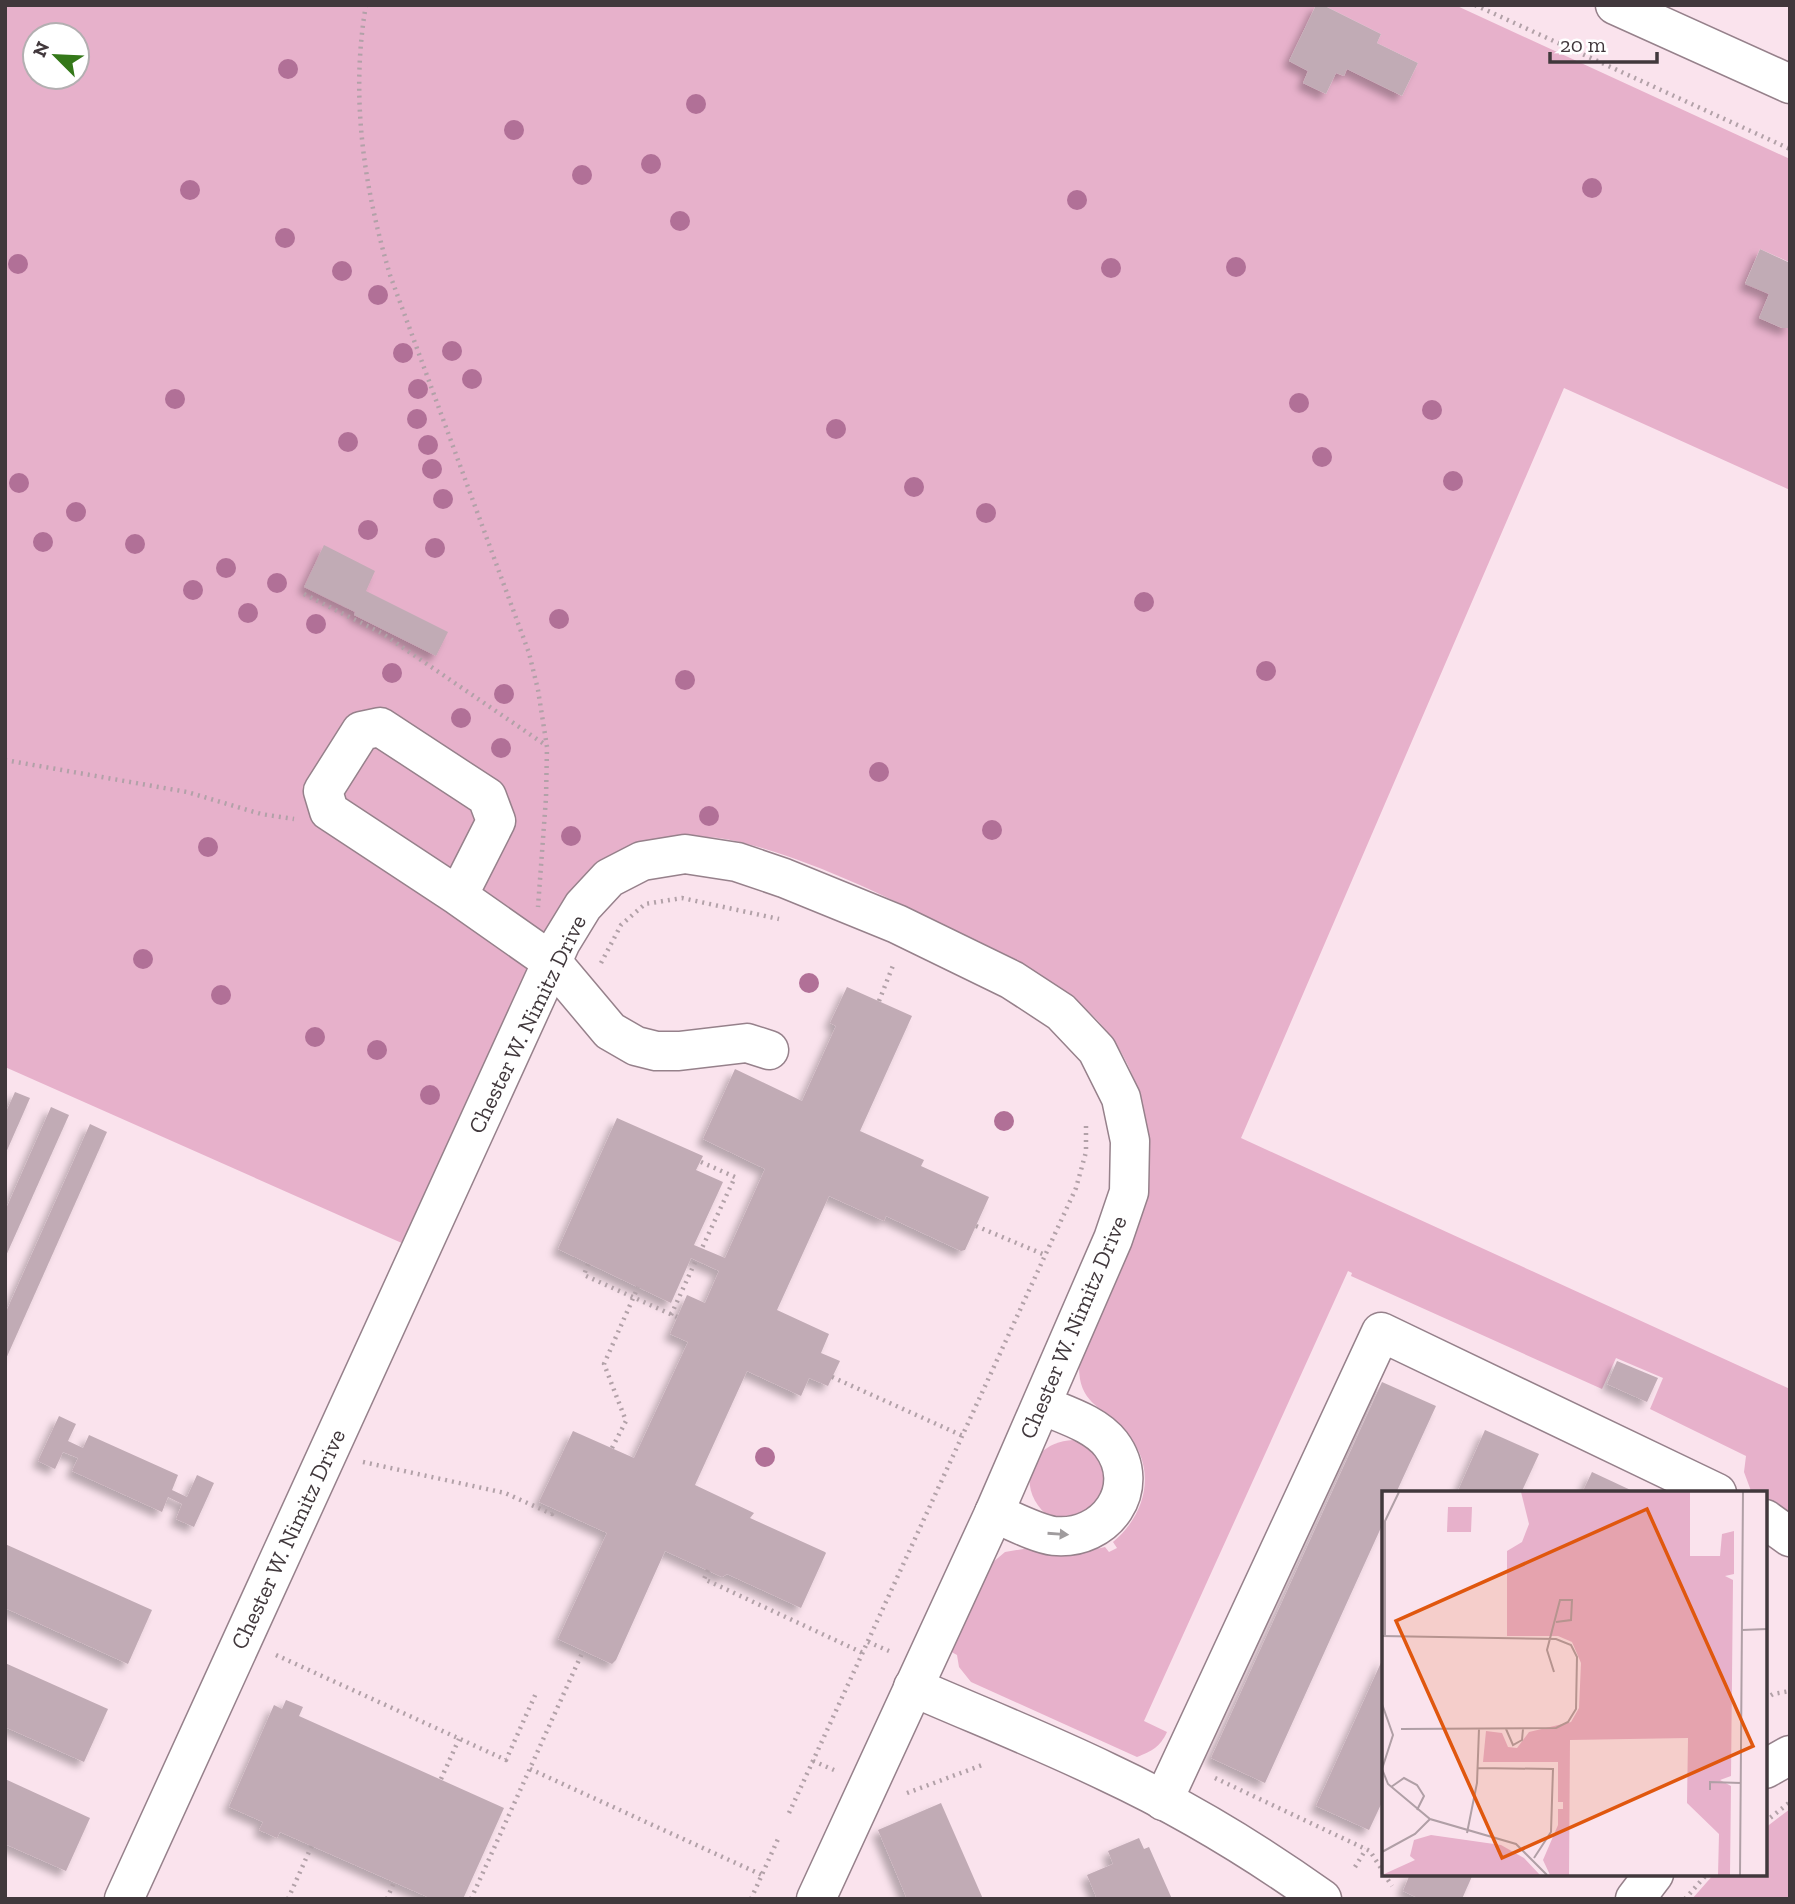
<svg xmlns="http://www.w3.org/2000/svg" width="1795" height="1904" font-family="'Zilla Slab',serif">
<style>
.green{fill:#e7b1cb;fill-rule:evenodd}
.building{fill:#c1abb5;filter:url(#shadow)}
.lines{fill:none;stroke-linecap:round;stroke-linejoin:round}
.minor-casing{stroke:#96818b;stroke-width:41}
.major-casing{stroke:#96818b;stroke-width:41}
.path{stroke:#b2a1a8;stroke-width:4.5;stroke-dasharray:2 5;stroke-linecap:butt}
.minor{stroke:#fff;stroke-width:38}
.major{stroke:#fff;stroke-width:38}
.tree{fill:#b17097}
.oneway{fill:#a09c9e}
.labels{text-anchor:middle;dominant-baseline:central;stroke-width:5;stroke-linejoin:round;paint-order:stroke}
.street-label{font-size:23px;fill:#41383c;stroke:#fff}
.inset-road{fill:none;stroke:#b09fa6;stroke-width:2}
.view{fill:#e0570e;fill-opacity:0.15;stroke:#e0570e;stroke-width:3.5}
.inset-edge{fill:none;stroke:#41383c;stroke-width:3.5}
</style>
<defs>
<filter id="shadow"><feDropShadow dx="-6" dy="6" stdDeviation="3.5" flood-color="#0004"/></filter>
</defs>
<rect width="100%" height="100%" fill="#fae3ed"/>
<g class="green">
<path d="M5,5H1316L1289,61L1308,71L1303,83L1326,94L1336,73L1344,76L1347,69L1402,96L1418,63L1377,43L1381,34L1323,5H1455L1790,159V260L1789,262L1760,249L1745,283L1769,294L1759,318L1782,328H1790V490L1564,388L1241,1138L1790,1389V1516L1765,1500V1493L1751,1491L1744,1472L1746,1456L1650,1409L1663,1378L1616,1358L1602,1389L1351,1276L1352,1273L1348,1271L1144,1721L1167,1732C1160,1747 1152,1751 1137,1757L971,1682L959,1667L957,1655L948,1650L992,1563L1005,1552L1035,1547L1079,1553L1105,1547L1109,1552L1117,1548L1113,1542C1149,1512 1158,1463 1122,1428C1099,1405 1078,1402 1079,1364C1115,1281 1164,1203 1143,1108C1135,1073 1117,1038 1090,1013C1051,975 999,951 950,928C883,895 812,860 740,842C714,836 687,835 661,839C654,841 577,886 570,893C562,900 556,914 549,924L404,1244L5,1067ZM35,35H77V77H35Z"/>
<path d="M1073,1440L1092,1446L1110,1471L1091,1517L1051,1518C1014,1492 1027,1442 1073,1440Z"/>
<polygon points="1790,1809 1790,1899 1692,1899 1714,1874 1765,1874 1765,1828"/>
</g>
<g class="building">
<polygon points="1316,5 1323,5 1381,34 1377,43 1418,63 1402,96 1347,69 1344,76 1336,73 1326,94 1303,83 1308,71 1289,61"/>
<polygon points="1760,249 1790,263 1790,328 1782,328 1759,318 1769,294 1745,284"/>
<polygon points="324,545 375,571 366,591 448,632 436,656 354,615 355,612 304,587"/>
<polygon points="847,987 912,1016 860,1131 924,1160 921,1166 989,1197 965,1250 961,1251 886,1216 884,1221 829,1196 777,1310 829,1334 821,1353 840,1361 828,1386 809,1378 801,1396 747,1371 695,1485 754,1513 750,1518 825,1552 826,1553 801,1608 727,1574 722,1577 665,1551 616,1660 612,1664 558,1639 607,1533 539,1502 573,1431 634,1458 688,1342 670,1334 687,1295 705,1303 719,1271 691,1258 671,1303 558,1249 617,1118 703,1156 696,1170 723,1182 694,1245 725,1258 765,1169 703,1139 735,1069 802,1101 836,1026 830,1023"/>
<polygon points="15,1092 30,1098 5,1155 5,1114"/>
<polygon points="51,1107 69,1115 5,1258 5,1211"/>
<polygon points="90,1124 107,1132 5,1361 5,1314"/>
<polygon points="1617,1361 1658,1378 1647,1402 1607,1384"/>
<polygon points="1382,1382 1436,1406 1396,1493 1384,1493 1384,1521 1265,1783 1211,1758"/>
<polygon points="59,1416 76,1424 68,1441 83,1448 89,1435 178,1475 172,1490 187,1497 197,1475 214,1483 194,1527 176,1519 182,1504 168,1497 162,1512 72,1471 78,1458 63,1452 55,1469 38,1461"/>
<polygon points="1485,1430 1539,1454 1521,1493 1457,1493"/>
<polygon points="1592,1472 1637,1493 1582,1493"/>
<polygon points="5,1544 152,1610 128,1664 5,1608"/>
<polygon points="1384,1656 1384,1798 1369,1830 1316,1806"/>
<polygon points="5,1663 108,1709 84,1762 5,1727"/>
<polygon points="286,1700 303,1707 299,1716 504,1808 463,1899 432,1899 280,1832 277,1838 259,1830 263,1822 229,1807 274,1705 282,1709"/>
<polygon points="5,1779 90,1818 66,1871 5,1844"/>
<polygon points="941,1803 983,1899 907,1899 878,1830"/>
<polygon points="1139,1838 1144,1849 1149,1847 1172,1899 1097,1899 1087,1875 1113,1864 1108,1851"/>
<polygon points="1410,1874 1473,1874 1462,1899 1420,1899 1403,1891"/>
</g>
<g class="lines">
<g class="minor-casing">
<g id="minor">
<polyline points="458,896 496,821 487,797 380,727 361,731 323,791 329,811 458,896 552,962 610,1031 636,1046 656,1051 679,1051 747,1043 769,1050"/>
<path d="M994,1513C1011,1520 1037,1534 1054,1536C1106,1541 1144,1488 1111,1444C1096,1424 1065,1415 1042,1405"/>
<polyline points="1765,1519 1790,1537"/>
<path d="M913,1687C977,1715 1043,1741 1107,1772C1182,1807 1255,1851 1322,1899"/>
<polyline points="1765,1769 1790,1755"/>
<polyline points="1163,1801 1381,1332 1717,1493"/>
<polyline points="124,1899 561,942 583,906 609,878 642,861 685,854 737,862 784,878 897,924 1012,980 1061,1012 1097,1050 1121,1098 1130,1141 1129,1192 1113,1239 994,1513 816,1899"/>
<polyline points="1635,1899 1654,1874"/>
</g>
</g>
<g class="major-casing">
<polyline id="major" points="1615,5 1790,84"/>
</g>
<g class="path">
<path d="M366,5C350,97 364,187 390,275L529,653L538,690L547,747L546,798L538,907"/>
<polyline points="1475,5 1790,149"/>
<polyline points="304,594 383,634 547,746"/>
<polyline points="5,760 187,792 261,814 294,819"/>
<polyline points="601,963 621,925 645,904 682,898 779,919"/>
<polyline points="879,1001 894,963"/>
<polyline points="701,1162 735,1177 702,1248"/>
<polyline points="976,1226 1045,1255"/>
<polyline points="588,1264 584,1275 677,1317"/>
<polyline points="671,1315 696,1260"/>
<polyline points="832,1377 963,1436"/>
<polyline points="612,1448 626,1421 604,1364 638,1287"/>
<polyline points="363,1462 505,1493 552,1514 554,1509"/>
<polyline points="708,1570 704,1579 863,1653"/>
<polyline points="868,1642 889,1651"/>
<polyline points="276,1655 506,1760 537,1691"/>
<polyline points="1765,1699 1773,1694 1790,1691"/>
<polyline points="813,1761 834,1770"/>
<polyline points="530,1769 762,1875"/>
<polyline points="1215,1778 1370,1851 1384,1873"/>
<polyline points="441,1779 459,1739"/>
<polyline points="907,1793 985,1764"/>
<polyline points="789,1813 1076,1188 1086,1152 1086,1125"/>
<polyline points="1765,1822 1790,1802"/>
<polyline points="1355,1867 1366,1849"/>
<polyline points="1384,1874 1392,1886"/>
<polyline points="288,1899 312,1845"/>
<polyline points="387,1899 394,1882"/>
<polyline points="471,1899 583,1651"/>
<polyline points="751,1899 778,1839"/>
<polyline points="1685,1899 1707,1874"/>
</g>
<use href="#minor" class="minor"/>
<use href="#major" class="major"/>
</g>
<g class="tree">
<circle cx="288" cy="69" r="10"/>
<circle cx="696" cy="104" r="10"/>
<circle cx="514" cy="130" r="10"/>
<circle cx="651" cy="164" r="10"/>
<circle cx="582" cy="175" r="10"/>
<circle cx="1592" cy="188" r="10"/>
<circle cx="190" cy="190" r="10"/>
<circle cx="1077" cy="200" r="10"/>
<circle cx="680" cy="221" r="10"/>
<circle cx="285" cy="238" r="10"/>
<circle cx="18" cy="264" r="10"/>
<circle cx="1236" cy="267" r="10"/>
<circle cx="1111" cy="268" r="10"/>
<circle cx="342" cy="271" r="10"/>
<circle cx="378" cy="295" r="10"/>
<circle cx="452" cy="351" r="10"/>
<circle cx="403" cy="353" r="10"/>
<circle cx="472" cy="379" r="10"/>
<circle cx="418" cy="389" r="10"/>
<circle cx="175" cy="399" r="10"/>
<circle cx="1299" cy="403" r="10"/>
<circle cx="1432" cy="410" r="10"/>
<circle cx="417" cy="419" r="10"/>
<circle cx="836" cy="429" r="10"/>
<circle cx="348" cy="442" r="10"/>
<circle cx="428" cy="445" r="10"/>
<circle cx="1322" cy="457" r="10"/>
<circle cx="432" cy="469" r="10"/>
<circle cx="1453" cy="481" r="10"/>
<circle cx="19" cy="483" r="10"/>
<circle cx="914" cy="487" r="10"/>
<circle cx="443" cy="499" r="10"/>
<circle cx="76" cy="512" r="10"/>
<circle cx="986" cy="513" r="10"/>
<circle cx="368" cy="530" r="10"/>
<circle cx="43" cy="542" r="10"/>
<circle cx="135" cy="544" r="10"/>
<circle cx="435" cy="548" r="10"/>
<circle cx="226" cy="568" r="10"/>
<circle cx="277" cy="583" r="10"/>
<circle cx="193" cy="590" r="10"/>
<circle cx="1144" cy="602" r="10"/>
<circle cx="248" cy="613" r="10"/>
<circle cx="559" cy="619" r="10"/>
<circle cx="316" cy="624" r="10"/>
<circle cx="1266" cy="671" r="10"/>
<circle cx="392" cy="673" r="10"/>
<circle cx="685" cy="680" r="10"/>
<circle cx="504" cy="694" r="10"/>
<circle cx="461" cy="718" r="10"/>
<circle cx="501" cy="748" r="10"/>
<circle cx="879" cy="772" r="10"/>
<circle cx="709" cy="816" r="10"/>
<circle cx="992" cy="830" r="10"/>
<circle cx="571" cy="836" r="10"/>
<circle cx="208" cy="847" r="10"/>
<circle cx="143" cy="959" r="10"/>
<circle cx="809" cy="983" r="10"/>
<circle cx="221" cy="995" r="10"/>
<circle cx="315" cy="1037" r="10"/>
<circle cx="377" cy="1050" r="10"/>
<circle cx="430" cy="1095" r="10"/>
<circle cx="1004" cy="1121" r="10"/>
<circle cx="765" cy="1457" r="10"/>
</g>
<defs><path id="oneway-solid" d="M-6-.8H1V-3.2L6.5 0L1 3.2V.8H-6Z" transform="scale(1.75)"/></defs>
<use class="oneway" href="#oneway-solid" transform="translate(1058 1534) rotate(4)"/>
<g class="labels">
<g class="street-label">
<text transform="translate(527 1024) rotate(-64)">Chester W. Nimitz Drive</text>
<text transform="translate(1073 1327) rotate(-67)">Chester W. Nimitz Drive</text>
<text transform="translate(288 1539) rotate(-65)">Chester W. Nimitz Drive</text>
</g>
</g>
<g transform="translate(1382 1491)">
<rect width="385" height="385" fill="#fae3ed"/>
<path d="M139,1H308V65H338L340,43L352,40V83L343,85L351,89L349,285L338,289L349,295L348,384H336L337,343L305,312L306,247L188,249L187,384H168L161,369L176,334V318H181V311H176V271H101L104,240L120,242L126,256L135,257L147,241L189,231L197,217L199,172L190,151L176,145H125V60L140,51L147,33ZM66,16H90L89,41H65ZM49,344L119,354L142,367L158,384H0L33,369L28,365L32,349Z" fill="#e7b1cb"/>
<path class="inset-road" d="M360,139L385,138M0,145L174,148L189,154L195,166L194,218L186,231L174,237L19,238M3,145V30L17,1M172,181L165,159L178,109H190L189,129L174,131M0,213L11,244L0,278M124,238L131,254L140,249L141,238M96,277L171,278L169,341L152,367M0,278L6,293L48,328L134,353L165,384M9,296L22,287L35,294L42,305L35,319M328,299V291L359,292M85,342L95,292L97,238M0,361L33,343L48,328M358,384L361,1"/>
<path class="view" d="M265,18L371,255L120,367L14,130Z"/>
<rect width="385" height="385" class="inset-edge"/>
</g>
<rect width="1795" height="1904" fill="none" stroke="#41383c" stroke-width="14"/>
<g transform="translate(56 56) rotate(294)"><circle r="33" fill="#ffffff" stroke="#b3afb1" stroke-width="2"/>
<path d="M0-5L12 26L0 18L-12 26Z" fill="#347819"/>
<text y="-10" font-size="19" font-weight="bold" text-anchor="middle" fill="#41383c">N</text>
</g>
<path d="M1550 52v10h107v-10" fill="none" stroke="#41383c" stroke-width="3.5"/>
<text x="1560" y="52" font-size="21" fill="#41383c" stroke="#ffffff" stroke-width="5" paint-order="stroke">20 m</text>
</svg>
